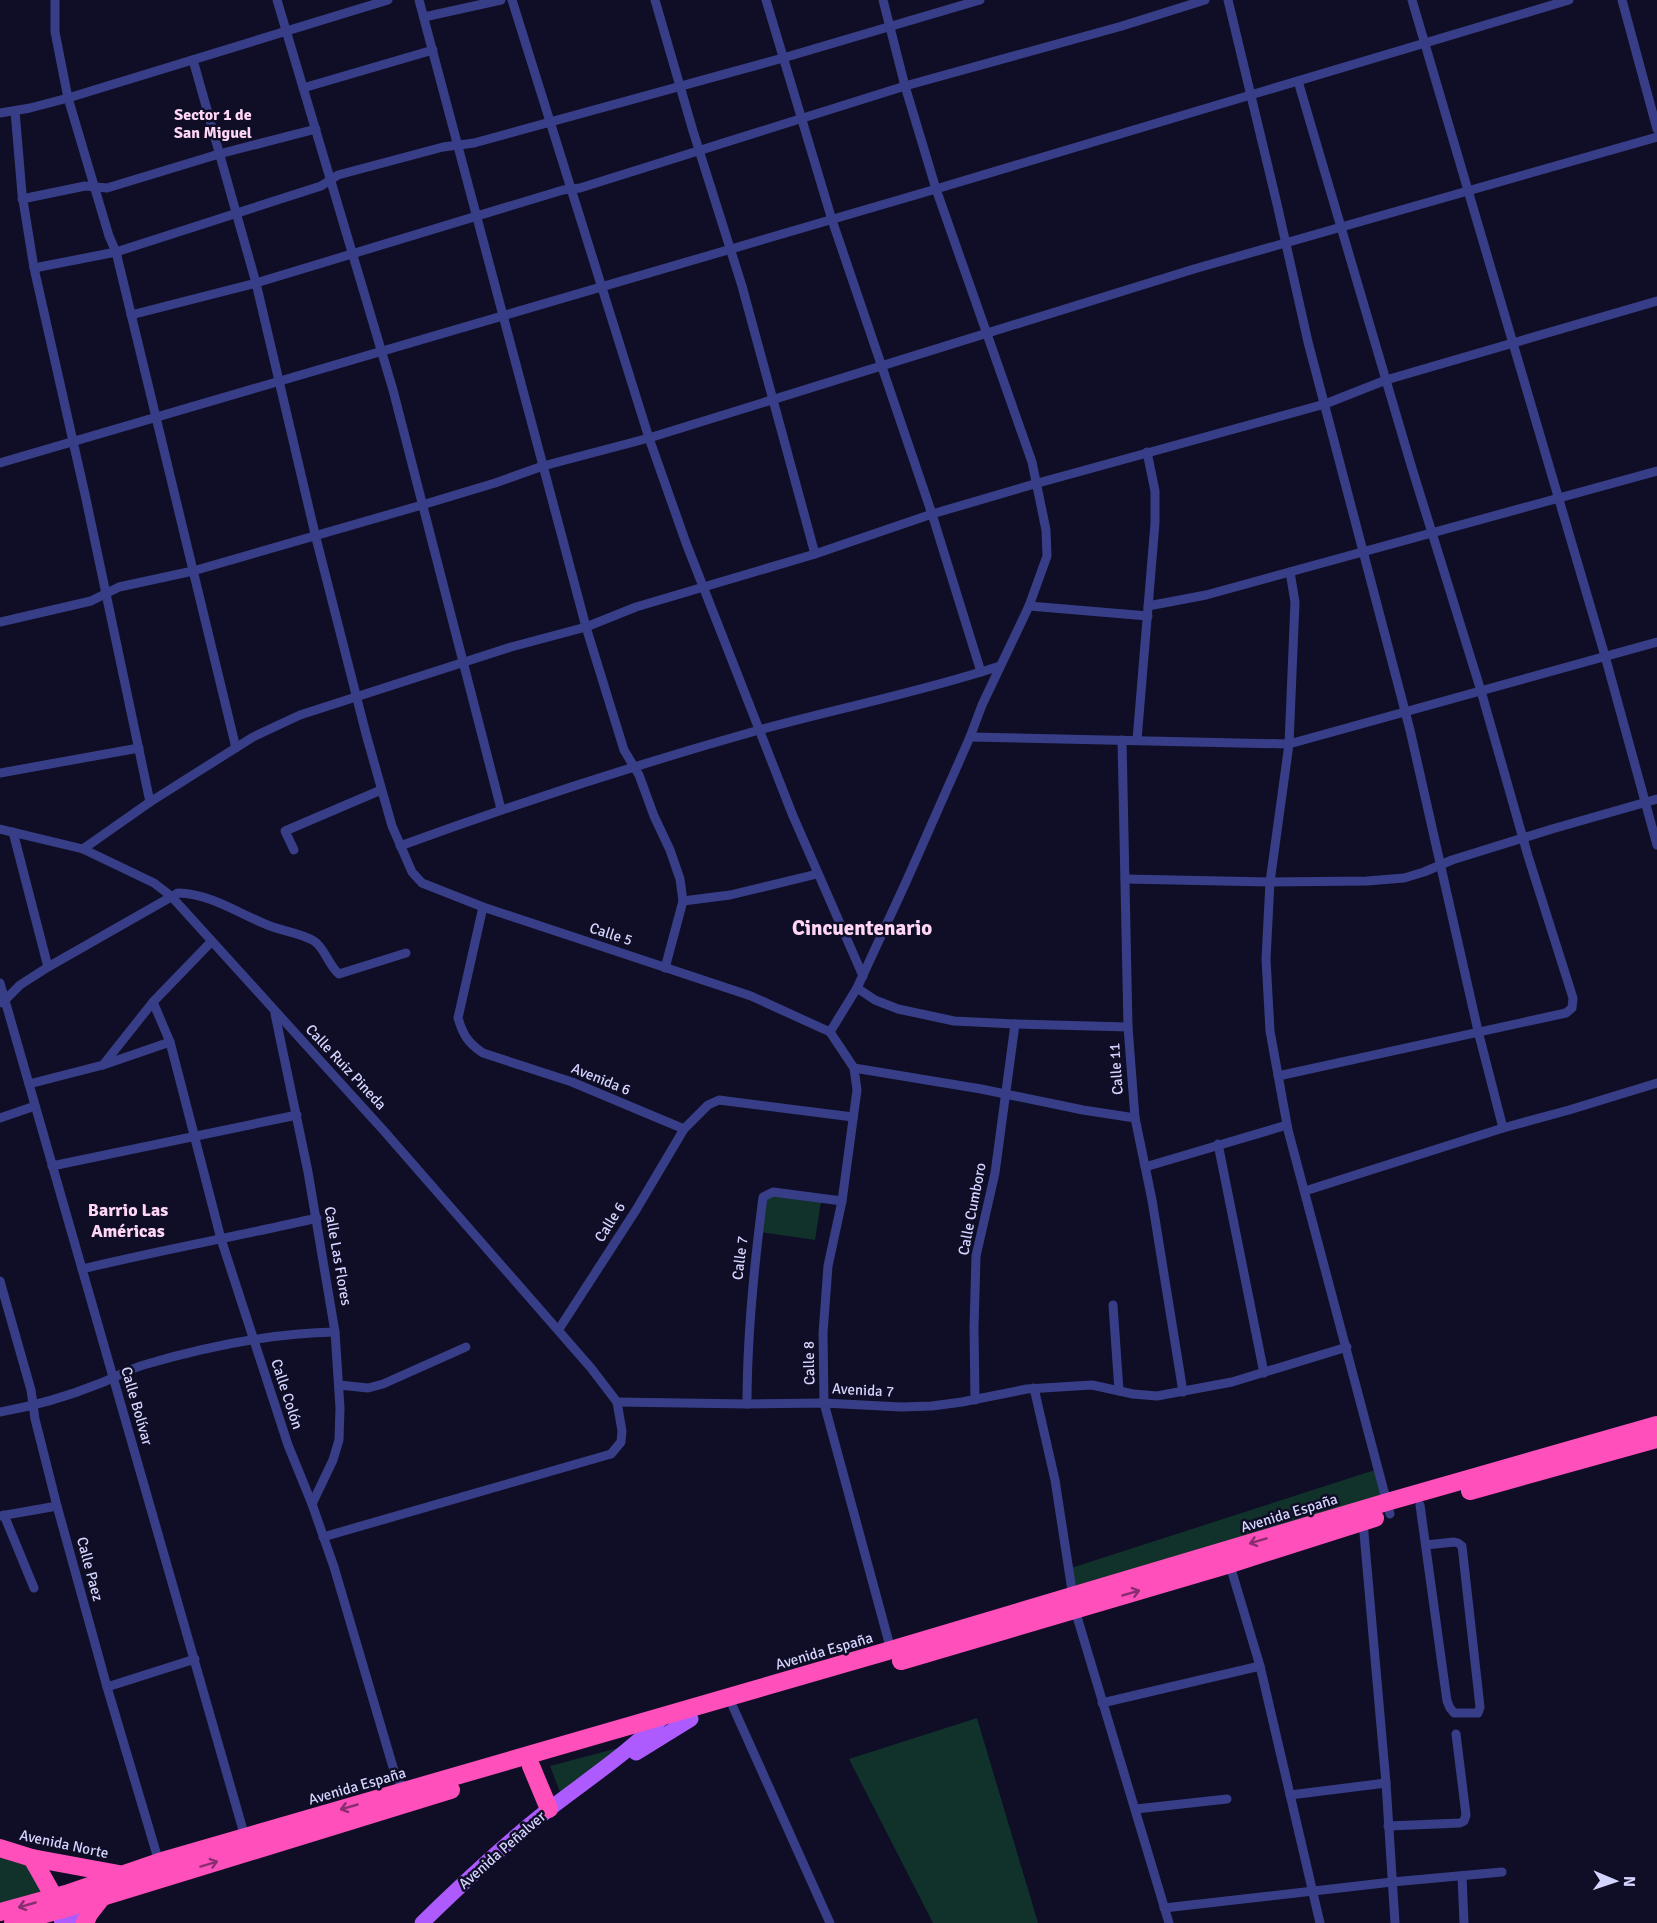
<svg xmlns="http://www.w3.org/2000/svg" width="1657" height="1923" font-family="Signika,sans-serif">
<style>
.green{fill:#11312b}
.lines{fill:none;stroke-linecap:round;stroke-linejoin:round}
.street{stroke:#373e87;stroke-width:9}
.primary{stroke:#ad5bff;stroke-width:15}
.highway{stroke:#ff4fba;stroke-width:18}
.oneway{stroke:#872e70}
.labels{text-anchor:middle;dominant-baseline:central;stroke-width:5;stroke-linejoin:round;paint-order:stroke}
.street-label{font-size:15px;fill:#d4d4ff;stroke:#0f0e26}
.neighbourhood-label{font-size:16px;font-weight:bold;fill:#ffd6f5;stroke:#0f0e26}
.quarter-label{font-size:18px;font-weight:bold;fill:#ffd6f5;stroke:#0f0e26}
.district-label{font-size:21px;font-weight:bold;fill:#ffd6f5;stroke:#0f0e26}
</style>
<rect width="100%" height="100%" fill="#0f0e26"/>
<g class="green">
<polygon points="767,1194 821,1202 815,1240 761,1232"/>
<polygon points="1378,1469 1387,1502 1072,1596 1068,1569"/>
<polygon points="977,1718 1038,1923 933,1923 849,1759"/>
<polygon points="622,1747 562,1797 550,1766"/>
<polygon points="0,1848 32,1858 54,1897 0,1912"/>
</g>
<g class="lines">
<g class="street">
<polyline points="55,0 55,32 68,98 109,236 116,252 236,748"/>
<polyline points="277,0 393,390 501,809"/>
<polyline points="419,0 586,627 624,750 639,775 654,816 670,850 680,879 683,901 665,968"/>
<polyline points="512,0 649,438 686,543 793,816 863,976"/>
<polyline points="655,0 693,131 742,286 815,554"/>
<polyline points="766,0 832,220 932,514 981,672"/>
<polyline points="1228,0 1277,204 1308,342 1410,730 1478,1031 1503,1128"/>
<polyline points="1412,0 1605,656 1657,845"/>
<polyline points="1622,0 1657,129"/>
<polyline points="424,17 501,0"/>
<polyline points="193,60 256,283 315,534 366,734 392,826 412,872 422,883 483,907 751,996 830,1032"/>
<polyline points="303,88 433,50"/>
<polyline points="15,111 22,194 34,268 86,499 150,802"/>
<polyline points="0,113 30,108 68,98 388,0"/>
<polyline points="22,199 85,186 107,188 219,154 316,129"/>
<polyline points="34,268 116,252 321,186 338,175 443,147 474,143 783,58 980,0"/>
<polyline points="131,315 256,283 563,190 580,188 905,86 1122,26 1205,0"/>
<polyline points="0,463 936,189 1569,0"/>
<polyline points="1290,572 1295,602 1289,744 1270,882 1266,959 1270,1031 1288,1130 1390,1514"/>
<polyline points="1029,606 1148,616"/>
<polyline points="1148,606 1206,595 1657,471"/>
<polyline points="0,622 91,601 119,587 193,571 422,505 495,483 543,466 649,438 1194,269 1657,137"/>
<polyline points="970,737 1289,744 1657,642"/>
<polyline points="1122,740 1128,1027 1135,1118 1152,1200 1183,1392"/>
<polyline points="1137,740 1155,523 1155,491 1147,452"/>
<polyline points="0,773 139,748"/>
<polyline points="0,829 83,849 154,883 171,896 384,1131 591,1368 617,1402 622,1431 621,1442 611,1454 323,1537"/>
<polyline points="13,832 48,967"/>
<path d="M400,846C518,803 638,764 759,730C839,708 921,692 1000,666"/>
<polyline points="83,849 150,802 253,737 300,715 511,647 586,627 636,607 815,554 932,514 1038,483 1325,404 1386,380 1657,301"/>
<polyline points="294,850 285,831 381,790"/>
<polyline points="1125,879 1270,882 1367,881 1404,878 1424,872 1452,860 1552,829 1657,799"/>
<polyline points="683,901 730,895 817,874"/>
<path d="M483,907L458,1018C463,1035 468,1043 483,1053L572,1082L684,1129L708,1105L719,1100L853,1117"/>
<polyline points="0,983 245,1837"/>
<polyline points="857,988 875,1000 898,1009 954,1021 1015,1024 1128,1027"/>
<polyline points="153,1002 170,1042 221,1239 288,1445 312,1504 334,1567 395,1774 405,1791"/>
<path d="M2,1003L20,985L48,967L178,893C212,894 239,914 270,926C283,931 301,933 314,941C325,948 328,965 339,974L406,953"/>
<polyline points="275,1014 308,1172 335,1332 340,1408 339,1440 333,1460 312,1504"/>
<polyline points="830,1032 857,988 906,882 970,737 982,705 1029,606 1047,556 1046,530 1032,462 936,189 905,86 883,0"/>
<polyline points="830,1032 854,1068 981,1089 1083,1110 1135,1118"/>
<polyline points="103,1065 153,1002 211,942"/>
<polyline points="854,1068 857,1090 842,1201 828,1266 823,1333 824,1403 891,1650"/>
<polyline points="1278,1076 1566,1013 1572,1008 1573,998 1528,856 1481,691 1411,465 1298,81"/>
<polyline points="29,1084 103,1065 170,1042"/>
<polyline points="0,1118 35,1106"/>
<polyline points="1218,1144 1264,1373"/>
<polyline points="52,1166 297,1115"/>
<polyline points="1145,1167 1287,1125"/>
<polyline points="1305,1191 1503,1128 1569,1110 1657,1083"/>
<path d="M82,1269C160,1250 239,1236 317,1218"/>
<polyline points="0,1281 31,1390 35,1419 57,1506 107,1687 159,1862"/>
<polyline points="1113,1305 1119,1391"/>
<polyline points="559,1329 636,1210 684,1129"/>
<polyline points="339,1385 368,1388 383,1384 466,1347"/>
<polyline points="1034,1388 1055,1480 1075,1610 1169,1923"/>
<polyline points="975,1400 974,1328 976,1256 995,1173 1015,1024"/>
<polyline points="617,1402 747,1404 824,1403 901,1407 932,1406 962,1402 1027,1389 1092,1385 1133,1394 1157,1396 1232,1382 1347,1347"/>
<path d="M747,1404C747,1335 754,1266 763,1197L773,1192L842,1201"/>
<path d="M0,1412C34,1406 69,1396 101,1383C116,1377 131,1368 147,1364C209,1346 271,1333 335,1332"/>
<polyline points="1420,1505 1447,1701 1450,1708 1454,1713 1478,1713 1480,1707 1462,1546 1458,1543 1454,1542 1426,1545"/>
<polyline points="4,1515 34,1588"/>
<polyline points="0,1516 57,1506"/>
<polyline points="1363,1522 1386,1783 1395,1923"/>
<polyline points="1229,1562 1260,1666 1320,1923"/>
<polyline points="107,1687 195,1659"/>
<polyline points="1102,1703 1260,1666"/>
<polyline points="733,1707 830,1923"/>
<polyline points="1290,1795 1386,1783"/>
<polyline points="1136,1809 1227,1799"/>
<polyline points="1388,1826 1460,1823 1464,1821 1466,1815 1456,1734"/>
<polyline points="1462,1876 1464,1923"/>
<polyline points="1164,1908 1392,1882 1502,1872"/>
</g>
<g class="primary">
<polyline points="636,1753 691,1719"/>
<polyline points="70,1907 75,1923"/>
<polyline points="59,1911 62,1923"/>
<path d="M422,1923C463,1883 503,1845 548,1810C588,1779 630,1752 665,1715"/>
</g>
<g class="highway">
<polyline points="1470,1491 1657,1439"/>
<polyline points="901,1661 1230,1564 1375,1518"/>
<polyline points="531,1766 549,1809"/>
<polyline points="0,1848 32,1858 119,1874"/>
<polyline points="32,1858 54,1897 57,1907"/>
<polyline points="0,1912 66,1894 159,1862 891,1650 1387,1502 1657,1425"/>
<polyline points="13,1923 70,1907 451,1790"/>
<polyline points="85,1923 89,1914 103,1896"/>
</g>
</g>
<defs><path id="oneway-shaft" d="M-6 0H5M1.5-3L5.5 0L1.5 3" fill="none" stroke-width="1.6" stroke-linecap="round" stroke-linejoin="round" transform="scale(1.5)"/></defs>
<g class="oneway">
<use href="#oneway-shaft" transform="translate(1258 1541) rotate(163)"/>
<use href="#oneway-shaft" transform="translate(1131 1593) rotate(-16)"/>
<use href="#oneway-shaft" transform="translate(349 1807) rotate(164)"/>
<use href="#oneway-shaft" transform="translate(209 1864) rotate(-17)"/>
<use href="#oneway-shaft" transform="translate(27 1905) rotate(164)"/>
</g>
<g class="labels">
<g class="street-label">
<text transform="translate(611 934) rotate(18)">Calle 5</text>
<text transform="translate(346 1067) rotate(47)">Calle Ruiz Pineda</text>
<text transform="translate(1116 1069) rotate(-94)">Calle 11</text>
<text transform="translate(601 1079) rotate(22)">Avenida 6</text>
<text transform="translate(972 1209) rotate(-79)">Calle Cumboro</text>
<text transform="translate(610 1222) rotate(-58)">Calle 6</text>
<text transform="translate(338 1256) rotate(80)">Calle Las Flores</text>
<text transform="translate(740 1258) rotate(-83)">Calle 7</text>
<text transform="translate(809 1363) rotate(-91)">Calle 8</text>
<text transform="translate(863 1390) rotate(3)">Avenida 7</text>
<text transform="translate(287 1394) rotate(72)">Calle Colón</text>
<text transform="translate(137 1406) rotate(74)">Calle Bolívar</text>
<text transform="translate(1289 1513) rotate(-17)">Avenida España</text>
<text transform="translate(90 1569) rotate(75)">Calle Paez</text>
<text transform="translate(824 1651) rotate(-16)">Avenida España</text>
<text transform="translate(357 1786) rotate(-16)">Avenida España</text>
<text transform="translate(64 1844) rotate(12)">Avenida Norte</text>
<text transform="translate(502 1850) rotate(-41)">Avenida Peñalver</text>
</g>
<g class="neighbourhood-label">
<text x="213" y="115">Sector 1 de<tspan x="213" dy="18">San Miguel</tspan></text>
</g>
<g class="quarter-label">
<text x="128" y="1210">Barrio Las<tspan x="128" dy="21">Américas</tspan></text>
</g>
<g class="district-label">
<text x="862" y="928">Cincuentenario</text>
</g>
</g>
<g transform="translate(1615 1881) rotate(92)" stroke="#0f0e26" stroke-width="4.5" paint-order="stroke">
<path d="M0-4.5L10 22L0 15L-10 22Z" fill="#d4d4ff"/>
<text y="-9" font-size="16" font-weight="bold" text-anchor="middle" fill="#d4d4ff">N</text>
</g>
</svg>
